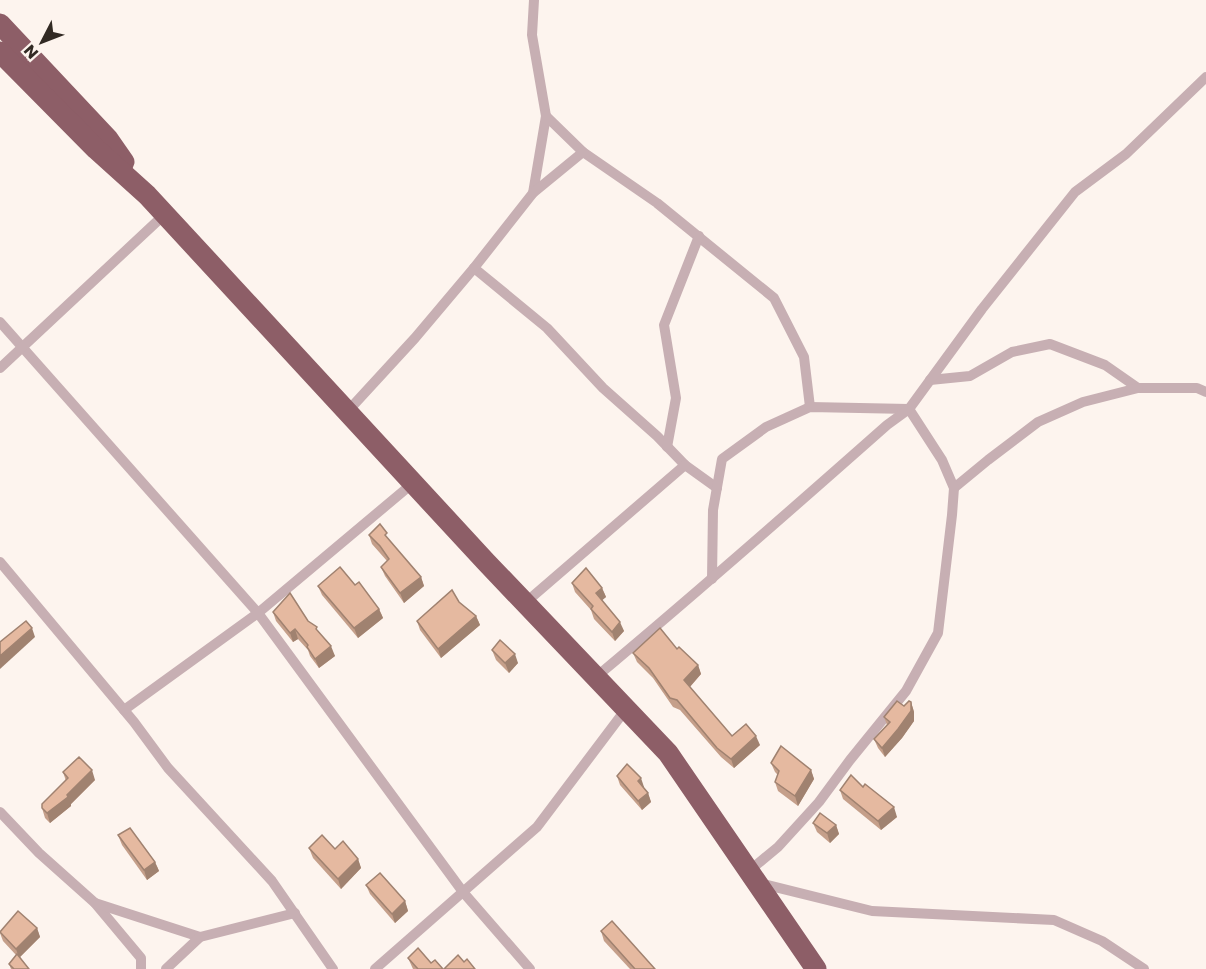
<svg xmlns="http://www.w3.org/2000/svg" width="1206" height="969" font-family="Poppins,sans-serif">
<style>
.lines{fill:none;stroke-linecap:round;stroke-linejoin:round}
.street{stroke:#c7afb3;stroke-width:10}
.highway{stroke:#8d5e67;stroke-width:21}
.wall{fill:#c59f8a}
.shaded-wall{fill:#a08270}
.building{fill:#e5b9a0;stroke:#a08270;stroke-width:1.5}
</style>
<rect width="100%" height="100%" fill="#fdf4ee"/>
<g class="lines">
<g class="street">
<polyline points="534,0 532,35 546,116"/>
<polyline points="533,193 546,116 583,152"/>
<polyline points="474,268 547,328 603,388 657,436 685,465 717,488"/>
<polyline points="0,322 258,613 413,483"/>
<polyline points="0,368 165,214"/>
<polyline points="930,380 970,376 1012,352 1050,344 1105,365 1138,388 1197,388 1206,392"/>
<polyline points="347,412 415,338 474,268 533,193 583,152 657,203 774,298 804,357 810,407"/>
<polyline points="667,447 676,398 664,325 699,236"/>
<polyline points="954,488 988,460 1038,422 1083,402 1138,388"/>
<polyline points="0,562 134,722 168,768 272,881 333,969"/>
<polyline points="712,579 713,510 722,459 766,427 810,407 909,409 942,460 954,488 952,515 938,633 906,691 850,760 819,802 778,847 749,871"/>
<polyline points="525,603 685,465"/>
<path d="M596,677C694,595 791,510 887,425L909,409L982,309L1075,192L1126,154L1206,77"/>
<polyline points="124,710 258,613 463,892 530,969"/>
<polyline points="0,812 39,853 95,903 141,958 141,969"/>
<polyline points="759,883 872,911 1054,920 1102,941 1144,969"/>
<polyline points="95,903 200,937"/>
<polyline points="166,969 200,937 295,913"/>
<polyline points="375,969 537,827 626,709"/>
</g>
<g class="highway">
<polyline points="0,24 108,139 124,162"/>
<polyline points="0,52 96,149 147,195 486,562 668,753 816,969"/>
</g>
</g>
<g class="wall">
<polygon points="369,535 390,541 421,577 424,586 404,603 385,576 381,567 387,561 372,544"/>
<polygon points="572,583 602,588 606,597 602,600 624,631 615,641 594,619 591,610 575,592"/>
<polygon points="355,585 379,609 383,618 358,638 322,595 318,586"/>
<polygon points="459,602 476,616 480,625 441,658 420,630 417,621"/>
<polygon points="273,612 308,621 319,632 335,656 319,668 310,656 308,650 298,639 293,642 276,621"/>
<polygon points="677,649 698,665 701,674 690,687 732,736 760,745 734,768 721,757 680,710 673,707 653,678 637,662 633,653"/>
<polygon points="492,650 518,663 509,673 496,660"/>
<polygon points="911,702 914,712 914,721 902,738 885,757 878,748 874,739 887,725 884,717"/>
<polygon points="771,763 811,770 814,779 798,806 778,791 775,782 778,775 775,772"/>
<polygon points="63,772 95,780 71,804 71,806 50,823 45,818 42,808 66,781"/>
<polygon points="617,776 644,787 644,788 648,793 651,802 642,810 620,785"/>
<polygon points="863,787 897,817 881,830 843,799 840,790"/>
<polygon points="813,823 836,825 839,834 830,843 817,832"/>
<polygon points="118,835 155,862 159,871 147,880 122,845"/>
<polygon points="309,848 335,849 358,859 361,868 341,889 313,858"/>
<polygon points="366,885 405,901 408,911 395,923 370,894"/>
<polygon points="37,928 40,937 20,957 29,969 11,969 9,964 16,955 3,941 0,933"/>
<polygon points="601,931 655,969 630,969 604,941"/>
<polygon points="408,958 443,969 413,969"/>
</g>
<g class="shaded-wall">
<polygon points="421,577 424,586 404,603 400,593"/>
<polygon points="602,588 606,597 600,602 596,593"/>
<polygon points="379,609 383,618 358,638 354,628"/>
<polygon points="476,616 480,625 441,658 438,649"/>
<polygon points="620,622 624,631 615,641 612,632"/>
<polygon points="32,628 35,637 0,669 0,656"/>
<polygon points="295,629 298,639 293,642 290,633"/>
<polygon points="331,646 335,656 319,668 315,659"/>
<polygon points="515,654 518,663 509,673 505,663"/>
<polygon points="698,665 701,674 687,690 684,680"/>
<polygon points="911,702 914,712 914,721 902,738 885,757 882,748"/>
<polygon points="756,736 760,745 734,768 731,759"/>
<polygon points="92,770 95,780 71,804 71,806 50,823 47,813 67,795"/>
<polygon points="811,770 814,779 798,806 795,796"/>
<polygon points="641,778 644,787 642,790 638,781"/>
<polygon points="648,793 651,802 642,810 638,801"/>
<polygon points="894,807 897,817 881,830 878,821"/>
<polygon points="836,825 839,834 830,843 827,833"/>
<polygon points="358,859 361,868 341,889 338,879"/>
<polygon points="155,862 159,871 147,880 144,870"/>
<polygon points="405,901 408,911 395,923 392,914"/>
<polygon points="37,928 40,937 19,958 16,949"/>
</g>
<g class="building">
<polygon points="380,524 387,533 385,535 421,577 400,593 381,567 389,559 380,546 369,535"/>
<polygon points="340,567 355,585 359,582 379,609 354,628 318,586"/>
<polygon points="586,568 602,588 596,593 620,622 612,632 591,609 593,606 572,583"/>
<polygon points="452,590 459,602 476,616 438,649 417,621"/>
<polygon points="290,593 308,621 317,627 316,629 331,646 315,659 307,647 308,645 295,629 290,633 273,612"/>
<polygon points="26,621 32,628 0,656 0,642"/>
<polygon points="660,628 677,649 679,647 698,665 684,680 732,736 746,724 756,736 731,759 717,748 677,700 670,698 649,668 633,653"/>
<polygon points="500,640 515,654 505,663 492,650"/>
<polygon points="897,701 904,706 909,701 911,702 911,711 898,729 882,748 874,739 890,722 884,717"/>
<polygon points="781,746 811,770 795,796 775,782 779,771 771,763"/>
<polygon points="79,757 92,770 67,795 68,797 47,813 42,808 42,804 68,778 63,772"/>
<polygon points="627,764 641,778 638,781 648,793 638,801 617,776"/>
<polygon points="851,775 863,787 865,784 894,807 878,821 840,790"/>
<polygon points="820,813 836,825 827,833 813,823"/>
<polygon points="130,828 155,862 144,870 118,835"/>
<polygon points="322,835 335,849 343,841 358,859 338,879 309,848"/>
<polygon points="380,873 405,901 392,914 366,885"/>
<polygon points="18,911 37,928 16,949 0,932"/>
<polygon points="612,921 655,969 635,969 601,931"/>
<polygon points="418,948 431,963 435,960 443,969 418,969 408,958"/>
<polygon points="17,954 29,969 14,969 9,964"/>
<polygon points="458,955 464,962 467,959 475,969 444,969"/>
</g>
<g transform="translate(42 42) rotate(228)" stroke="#fdf4ee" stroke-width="4.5" paint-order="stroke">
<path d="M0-4.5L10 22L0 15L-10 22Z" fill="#322a24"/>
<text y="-9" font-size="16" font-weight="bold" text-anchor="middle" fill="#322a24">N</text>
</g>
</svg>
